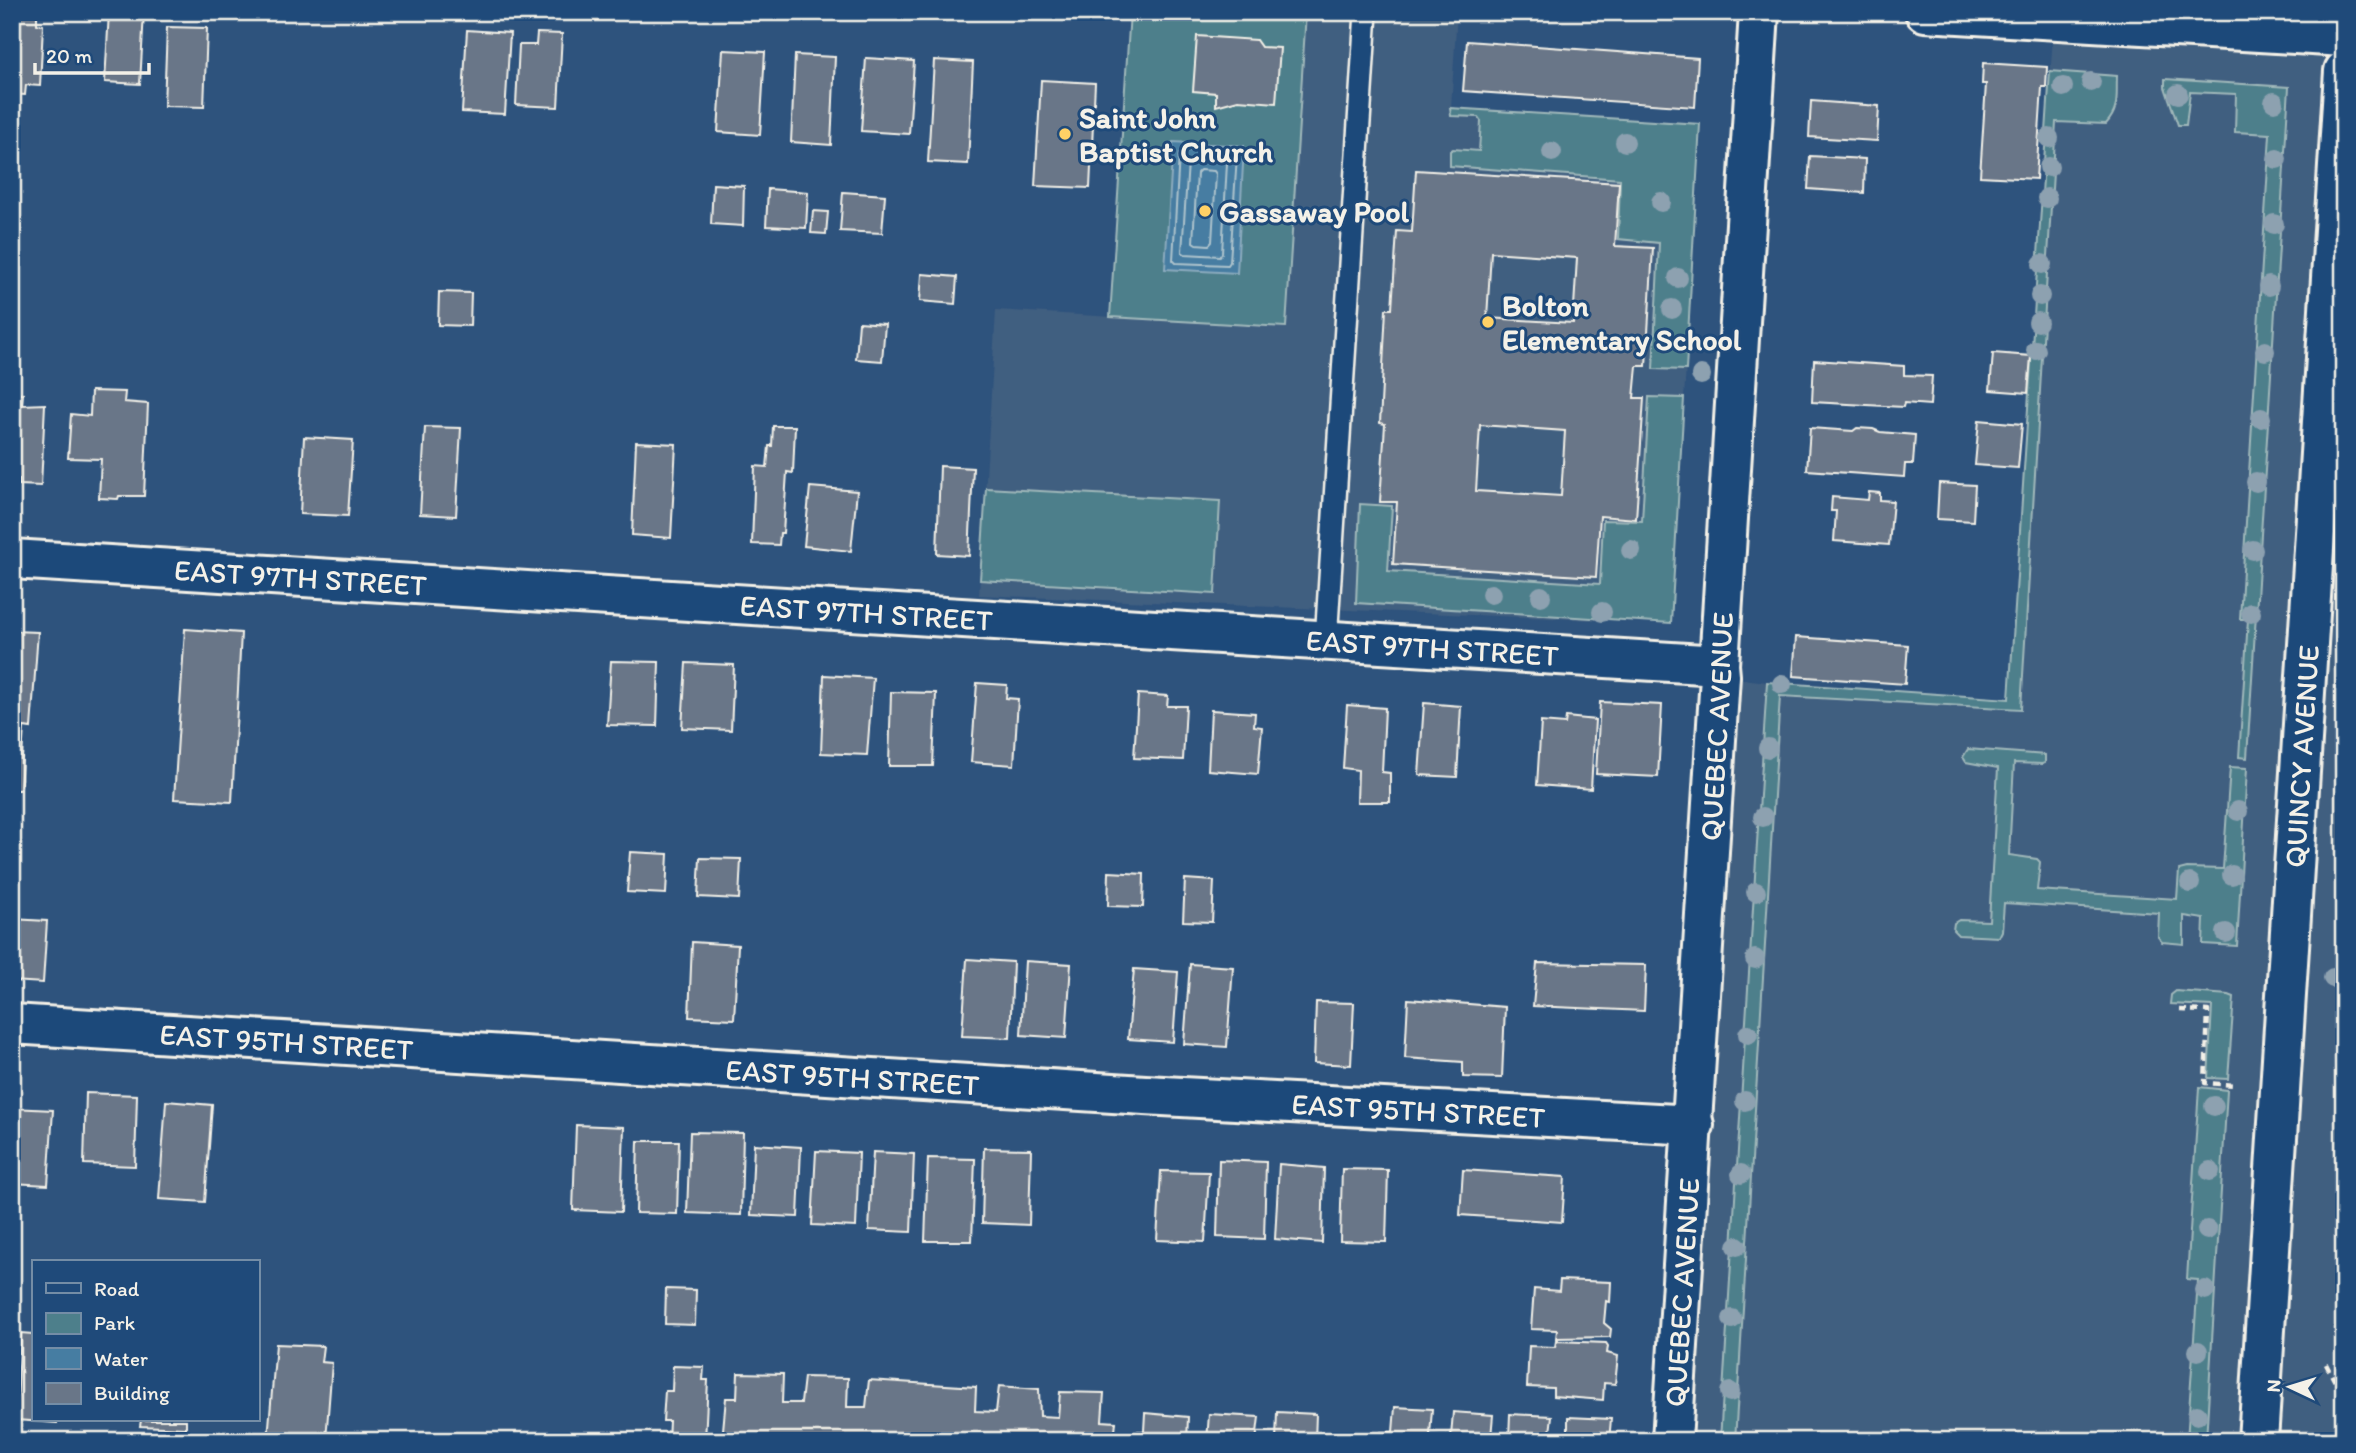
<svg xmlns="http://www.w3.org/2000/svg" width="2356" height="1453" font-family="Itim,sans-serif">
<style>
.built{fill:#405e80}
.green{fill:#4d7f8b;stroke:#a0b8ba;stroke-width:2}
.water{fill:#467da2;stroke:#8cabbe;stroke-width:2}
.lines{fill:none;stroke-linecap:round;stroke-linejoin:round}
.shore{stroke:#aec3cc;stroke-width:2}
.building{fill:#697688;stroke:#f4f1e8;stroke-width:2;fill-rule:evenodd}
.lane-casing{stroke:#f4f1e8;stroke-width:26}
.street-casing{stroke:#f4f1e8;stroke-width:44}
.secondary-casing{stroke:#f4f1e8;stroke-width:44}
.path{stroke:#f4f1e8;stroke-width:4.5;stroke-dasharray:7 5;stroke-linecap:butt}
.lane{stroke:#1f4a7a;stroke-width:21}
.street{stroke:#1f4a7a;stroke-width:38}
.secondary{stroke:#1f4a7a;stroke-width:38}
.tree{fill:#8da1b0}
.poi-dot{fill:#ffd166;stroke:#1f4a7a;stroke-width:2.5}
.labels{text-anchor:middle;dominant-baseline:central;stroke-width:6;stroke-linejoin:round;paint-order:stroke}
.poi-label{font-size:30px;font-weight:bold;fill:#f4f1e8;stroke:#1f4a7a;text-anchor:start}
.street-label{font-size:30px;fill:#f4f1e8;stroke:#1f4a7a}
</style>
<rect width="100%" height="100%" fill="#2e537d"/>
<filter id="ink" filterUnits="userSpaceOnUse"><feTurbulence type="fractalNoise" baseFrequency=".0143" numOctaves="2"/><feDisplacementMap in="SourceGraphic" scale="14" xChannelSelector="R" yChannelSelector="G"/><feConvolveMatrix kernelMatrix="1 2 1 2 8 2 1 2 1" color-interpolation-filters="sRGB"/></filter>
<g filter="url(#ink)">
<g class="built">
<polygon points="1306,12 1457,12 1451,108 1700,124 1671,623 979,595 996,310 1286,327"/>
<polygon points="2054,20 2344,37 2344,1441 1672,1441 1720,676 1782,684 2009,699"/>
</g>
<g class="green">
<polygon points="1130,12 1306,12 1286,327 1110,317"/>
<path d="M2050,71L2117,76C2116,96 2120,109 2106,124L2056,122L2021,709L1780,696L1735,1441H1720L1767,682L2009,699Z"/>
<polygon points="2165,79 2289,87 2247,758 2239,757 2248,619 2240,619 2270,134 2235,132 2236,94 2190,92 2186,125 2178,125 2165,87"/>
<polygon points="1450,108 1700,124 1686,370 1653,369 1659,243 1618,239 1620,179 1450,166 1450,151 1453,149 1479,151 1481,121 1478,117 1451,116"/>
<polygon points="1649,397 1684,398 1671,623 1356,603 1360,504 1392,506 1388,571 1600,584 1603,520 1642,521"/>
<polygon points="986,488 1220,501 1215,594 980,580"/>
<polygon points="1968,749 2045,755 2045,763 2042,764 2014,763 2009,855 2037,859 2040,862 2037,890 2177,899 2179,870 2187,868 2223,869 2230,767 2247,768 2237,946 2203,944 2204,919 2184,916 2184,944 2162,942 2158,937 2159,913 2004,903 2002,931 1999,937 1958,935 1953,930 1954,923 1959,920 1989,921 1998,768 1966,762 1963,757"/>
<polygon points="2176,991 2229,995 2234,997 2228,1079 2208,1078 2212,1006 2170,1004 2171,995"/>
<polygon points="2199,1087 2227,1090 2206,1441 2187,1441 2198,1280 2187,1279"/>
</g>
<polygon class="water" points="1173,142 1244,146 1237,273 1165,269"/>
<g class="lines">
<g class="shore">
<polygon points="1183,150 1233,153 1237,155 1230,262 1228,265 1176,263 1173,260 1179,153"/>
<polygon points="1191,159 1225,161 1227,163 1222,253 1220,256 1185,254 1182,252 1188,162"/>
<polygon points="1200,170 1214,171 1216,174 1212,242 1209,245 1196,244 1193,242 1197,173"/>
</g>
</g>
<g class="building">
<polygon points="12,12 37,12 37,24 43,25 40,86 26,85 25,95 12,94"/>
<polygon points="109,12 144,12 140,84 105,82"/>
<polygon points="167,27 207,28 204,107 164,106"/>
<polygon points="467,30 510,33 505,114 462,112"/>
<polygon points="537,33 562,34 558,107 516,105 519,45 536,45"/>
<polygon points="1197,36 1256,40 1261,47 1280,48 1276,103 1238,100 1216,106 1216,93 1193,91"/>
<polygon points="1467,41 1698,58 1695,107 1463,91"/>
<polygon points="723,50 765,52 760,135 718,132"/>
<polygon points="795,55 835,57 831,145 791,142"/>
<polygon points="866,58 914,61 909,134 861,131"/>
<polygon points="934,60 973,62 968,164 928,162"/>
<polygon points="1983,63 2047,67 2046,87 2042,87 2036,179 1980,176 1986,84 1982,84"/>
<polygon points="1041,80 1095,83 1090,188 1035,186"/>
<polygon points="1811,101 1879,106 1877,141 1809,137"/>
<polygon points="1810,156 1865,159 1864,193 1808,189"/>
<path d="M1416,170L1619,183L1615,246L1653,248L1646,366H1637L1634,398H1644L1636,519L1600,516L1596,577L1393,564L1397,502H1380L1385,424L1380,423L1386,309H1392L1397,231L1412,232ZM1491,252L1577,258L1573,323L1487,318ZM1480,425L1565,431L1561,496L1476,491Z"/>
<polygon points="713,184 744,186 743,226 711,224"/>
<polygon points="768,189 808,192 806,228 766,226"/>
<polygon points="843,192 885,195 882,233 840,231"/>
<polygon points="813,211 828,212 826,234 811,233"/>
<polygon points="922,274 957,277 955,304 920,301"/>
<polygon points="439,292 471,293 470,326 438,325"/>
<polygon points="859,322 885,324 882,361 856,359"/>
<polygon points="1993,353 2031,356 2028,393 1990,390"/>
<polygon points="1814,360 1904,366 1904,375 1932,376 1930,405 1904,403 1903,407 1812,402"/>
<polygon points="91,391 125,392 124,402 148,404 144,496 119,496 118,499 99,498 101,459 68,458 71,414 90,416"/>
<polygon points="12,393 23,394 22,405 45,404 41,486 19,485 19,479 12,479"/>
<polygon points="1979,420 2022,424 2018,468 1975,465"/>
<polygon points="773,426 795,426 793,473 787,472 783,533 780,533 779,545 752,544 755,466 767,467 769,446 772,446"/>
<polygon points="425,427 461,428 456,516 420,514"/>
<polygon points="1810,428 1853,431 1857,428 1873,429 1880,432 1915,435 1913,464 1905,464 1904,477 1807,470"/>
<polygon points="304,437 353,440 348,516 300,514"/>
<polygon points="636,442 676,444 671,538 632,535"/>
<polygon points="940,466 973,468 969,556 937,554"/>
<polygon points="1939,483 1975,485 1973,521 1937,519"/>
<polygon points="810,487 857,491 851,551 804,546"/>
<polygon points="1869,492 1880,493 1880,500 1893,501 1889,545 1834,541 1836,511 1831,511 1832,497 1868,500"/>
<polygon points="185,629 241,633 232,802 174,799"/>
<polygon points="12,631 38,632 31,728 24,727 20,790 12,790"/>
<polygon points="1796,637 1908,645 1905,684 1793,676"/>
<polygon points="611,661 659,662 657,726 607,725"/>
<polygon points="686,663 734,665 731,730 682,728"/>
<polygon points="824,675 873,678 867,755 821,753"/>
<polygon points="977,683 1007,685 1006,698 1018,699 1014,765 971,762"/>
<polygon points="891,692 936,693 933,766 889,766"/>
<polygon points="1138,694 1168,696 1167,706 1186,706 1183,760 1134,758"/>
<polygon points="1600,702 1662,705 1658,777 1596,774"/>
<polygon points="1424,703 1461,706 1457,777 1419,775"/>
<polygon points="1347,705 1385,708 1382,772 1390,773 1390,802 1357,802 1358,770 1343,768"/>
<polygon points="1211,710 1255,713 1254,726 1262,727 1258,774 1208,770"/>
<polygon points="1566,717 1595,720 1591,789 1537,785 1541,722 1565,724"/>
<polygon points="630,852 668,854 666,894 627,892"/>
<polygon points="700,858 741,859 739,899 698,897"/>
<polygon points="1109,872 1144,874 1143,907 1108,906"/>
<polygon points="1185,879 1214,881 1212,922 1183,921"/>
<polygon points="12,919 47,921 43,983 12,981"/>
<polygon points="692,942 738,945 734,1019 689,1017"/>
<polygon points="967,959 1013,962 1010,1038 962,1036"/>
<polygon points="1025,961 1071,964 1066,1038 1021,1035"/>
<polygon points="1537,963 1646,965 1644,1011 1533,1006"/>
<polygon points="1190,964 1233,967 1227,1047 1184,1044"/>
<polygon points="1134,969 1178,972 1173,1042 1128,1039"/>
<polygon points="1408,999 1505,1007 1502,1078 1463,1077 1463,1062 1405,1058"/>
<polygon points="1316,1002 1354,1003 1351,1065 1314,1063"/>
<polygon points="86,1093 137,1095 135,1166 84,1164"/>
<polygon points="166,1101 212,1105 205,1202 159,1199"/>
<polygon points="12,1108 53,1110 48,1185 12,1183"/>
<polygon points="576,1125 624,1127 621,1212 573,1210"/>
<polygon points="690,1132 743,1133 741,1215 687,1213"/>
<polygon points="638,1141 679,1141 677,1214 636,1213"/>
<polygon points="754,1144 801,1147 798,1217 751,1215"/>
<polygon points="984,1148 1031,1149 1029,1225 982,1223"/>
<polygon points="816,1151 859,1153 856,1227 812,1225"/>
<polygon points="873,1152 914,1154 911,1232 869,1230"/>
<polygon points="928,1158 975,1159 972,1241 925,1241"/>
<polygon points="1219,1160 1266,1162 1264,1239 1217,1237"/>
<polygon points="1279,1164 1324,1168 1322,1243 1275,1239"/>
<polygon points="1342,1169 1388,1170 1386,1242 1340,1241"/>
<polygon points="1463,1170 1565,1177 1562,1222 1460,1215"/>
<polygon points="1161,1171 1209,1172 1205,1242 1157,1240"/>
<polygon points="1560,1280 1611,1282 1610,1302 1606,1301 1604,1323 1611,1329 1610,1337 1556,1338 1557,1330 1531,1329 1534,1289 1559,1291"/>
<polygon points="666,1289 696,1290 695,1325 665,1324"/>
<polygon points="21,1333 33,1334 33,1420 57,1420 57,1423 16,1420"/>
<polygon points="1556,1341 1606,1343 1608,1346 1607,1353 1618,1356 1615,1384 1604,1383 1603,1400 1553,1396 1553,1388 1527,1387 1529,1346 1555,1347"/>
<polygon points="276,1344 323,1346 321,1362 332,1363 326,1440 268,1438"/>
<polygon points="673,1366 704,1367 703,1380 708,1380 705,1441 668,1441 669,1421 663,1421 665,1391 672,1391"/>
<polygon points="738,1373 783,1374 782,1403 801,1403 804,1377 848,1378 847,1407 866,1407 869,1380 976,1387 975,1411 996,1412 999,1386 1039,1389 1040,1416 1058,1417 1060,1392 1104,1393 1102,1421 1116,1422 1114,1441 722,1441 726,1398 737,1398"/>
<polygon points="1395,1407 1432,1409 1430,1435 1451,1437 1453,1412 1493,1415 1491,1437 1509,1439 1510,1414 1552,1416 1549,1441 1381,1441 1381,1432 1393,1432"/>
<polygon points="1277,1412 1316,1414 1315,1441 1276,1441"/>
<polygon points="1145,1413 1188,1417 1187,1441 1137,1441 1138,1431 1144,1431"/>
<polygon points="1209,1414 1259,1417 1256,1441 1207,1441"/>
<polygon points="1568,1417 1611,1419 1609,1441 1568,1441"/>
<polygon points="141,1420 186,1420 186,1428 140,1426"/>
</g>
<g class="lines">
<g class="lane-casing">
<polyline id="lane" points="1326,641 1366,12"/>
</g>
<g class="street-casing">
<g id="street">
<polyline points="1925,12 2344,37"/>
<path id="s1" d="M12,559L1719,665"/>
<path id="s2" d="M12,1024L1145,1095L1694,1125"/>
<path id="s3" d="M1672,1441L1720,676L1719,665L1759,12"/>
</g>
</g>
<g class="secondary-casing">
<g id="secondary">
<path id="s4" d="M2258,1441L2344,71"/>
</g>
</g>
<g class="path">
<polyline points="2180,1010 2208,1011 2205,1083 2235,1085"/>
<polyline points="2326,1364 2344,1399"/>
</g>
<use href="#lane" class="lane"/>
<use href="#street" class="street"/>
<use href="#secondary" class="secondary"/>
</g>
<g class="tree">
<circle cx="2091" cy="82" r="10"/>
<circle cx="2063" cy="87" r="10"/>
<circle cx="2178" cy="94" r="10"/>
<circle cx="2274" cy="102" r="10"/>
<circle cx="2049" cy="138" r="10"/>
<circle cx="1625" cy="142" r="10"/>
<circle cx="1552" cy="152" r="10"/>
<circle cx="2277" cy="159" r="10"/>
<circle cx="2049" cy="167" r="10"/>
<circle cx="2047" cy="198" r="10"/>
<circle cx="1661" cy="202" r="10"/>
<circle cx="2274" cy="224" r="10"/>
<circle cx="2042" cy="264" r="10"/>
<circle cx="1678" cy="278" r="10"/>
<circle cx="2269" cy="286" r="10"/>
<circle cx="2040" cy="296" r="10"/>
<circle cx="1672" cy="309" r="10"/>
<circle cx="2038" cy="322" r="10"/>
<circle cx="2036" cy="350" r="10"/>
<circle cx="2265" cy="351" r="10"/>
<circle cx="1701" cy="375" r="10"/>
<circle cx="2261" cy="418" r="10"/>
<circle cx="2256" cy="482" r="10"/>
<circle cx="1631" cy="550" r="10"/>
<circle cx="2253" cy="550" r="10"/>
<circle cx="1491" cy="594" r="10"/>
<circle cx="1541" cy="596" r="10"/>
<circle cx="1602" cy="612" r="10"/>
<circle cx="2251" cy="613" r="10"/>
<circle cx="1782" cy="684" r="10"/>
<circle cx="1768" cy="748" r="10"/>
<circle cx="2238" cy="811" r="10"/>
<circle cx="1763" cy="817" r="10"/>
<circle cx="2232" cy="875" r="10"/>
<circle cx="2190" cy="883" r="10"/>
<circle cx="1756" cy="892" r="10"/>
<circle cx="2226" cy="933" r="10"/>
<circle cx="1755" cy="959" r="10"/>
<circle cx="2333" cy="978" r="10"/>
<circle cx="1748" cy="1034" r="10"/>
<circle cx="1745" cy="1101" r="10"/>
<circle cx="2214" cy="1106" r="10"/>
<circle cx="2210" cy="1171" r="10"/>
<circle cx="1741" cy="1174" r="10"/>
<circle cx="2207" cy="1230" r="10"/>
<circle cx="1737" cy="1246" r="10"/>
<circle cx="2205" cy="1290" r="10"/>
<circle cx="1732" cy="1319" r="10"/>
<circle cx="2198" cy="1351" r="10"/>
<circle cx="1730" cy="1392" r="10"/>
<circle cx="2197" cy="1415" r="10"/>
</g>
</g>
<g class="poi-dot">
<circle cx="1065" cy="134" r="7"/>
<circle cx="1205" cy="211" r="7"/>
<circle cx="1488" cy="322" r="7"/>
</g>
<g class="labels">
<g class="poi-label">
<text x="1079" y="117">Saint John<tspan x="1079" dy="34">Baptist Church</tspan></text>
<text x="1219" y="211">Gassaway Pool</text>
<text x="1502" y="305">Bolton<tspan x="1502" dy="34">Elementary School</tspan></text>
</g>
<g class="street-label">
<text stroke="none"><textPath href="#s1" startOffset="289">EAST 97TH STREET</textPath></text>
<text stroke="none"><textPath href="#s1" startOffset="856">EAST 97TH STREET</textPath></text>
<text stroke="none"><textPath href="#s1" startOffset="1423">EAST 97TH STREET</textPath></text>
<text stroke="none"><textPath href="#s3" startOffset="716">QUEBEC AVENUE</textPath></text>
<text stroke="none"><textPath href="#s4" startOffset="686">QUINCY AVENUE</textPath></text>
<text stroke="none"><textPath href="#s2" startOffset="275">EAST 95TH STREET</textPath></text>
<text stroke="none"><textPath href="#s2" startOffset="842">EAST 95TH STREET</textPath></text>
<text stroke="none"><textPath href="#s2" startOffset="1409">EAST 95TH STREET</textPath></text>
<text stroke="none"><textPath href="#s3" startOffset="149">QUEBEC AVENUE</textPath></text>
</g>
</g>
<rect width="2356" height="1453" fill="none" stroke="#1f4a7a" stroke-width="42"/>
<rect x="21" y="21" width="2314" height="1411" fill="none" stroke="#f4f1e8" stroke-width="2.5" filter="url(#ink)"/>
<rect x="32" y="1260" width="228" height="161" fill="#1f4a7a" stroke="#748da6" stroke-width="2"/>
<rect x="46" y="1283" width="35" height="10" fill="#1f4a7a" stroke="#748da6" stroke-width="2"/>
<text x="94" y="1296" font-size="21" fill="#f4f1e8">Road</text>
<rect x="46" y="1313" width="35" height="21" fill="#4d7f8b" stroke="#748da6" stroke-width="2"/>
<text x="94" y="1330" font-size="21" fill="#f4f1e8">Park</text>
<rect x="46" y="1348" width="35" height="21" fill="#467da2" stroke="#748da6" stroke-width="2"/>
<text x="94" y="1366" font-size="21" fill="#f4f1e8">Water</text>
<rect x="46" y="1383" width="35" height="21" fill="#697688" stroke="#748da6" stroke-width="2"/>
<text x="94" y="1400" font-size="21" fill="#f4f1e8">Building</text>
<g transform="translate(2290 1387) rotate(274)" stroke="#1f4a7a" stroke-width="5" paint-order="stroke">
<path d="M0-5L12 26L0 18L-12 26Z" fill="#f4f1e8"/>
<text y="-10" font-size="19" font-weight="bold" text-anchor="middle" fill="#f4f1e8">N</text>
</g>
<path d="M35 63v10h114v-10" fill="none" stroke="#f4f1e8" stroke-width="3.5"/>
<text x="46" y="63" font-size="21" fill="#f4f1e8" stroke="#1f4a7a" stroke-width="5" paint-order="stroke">20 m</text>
</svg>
